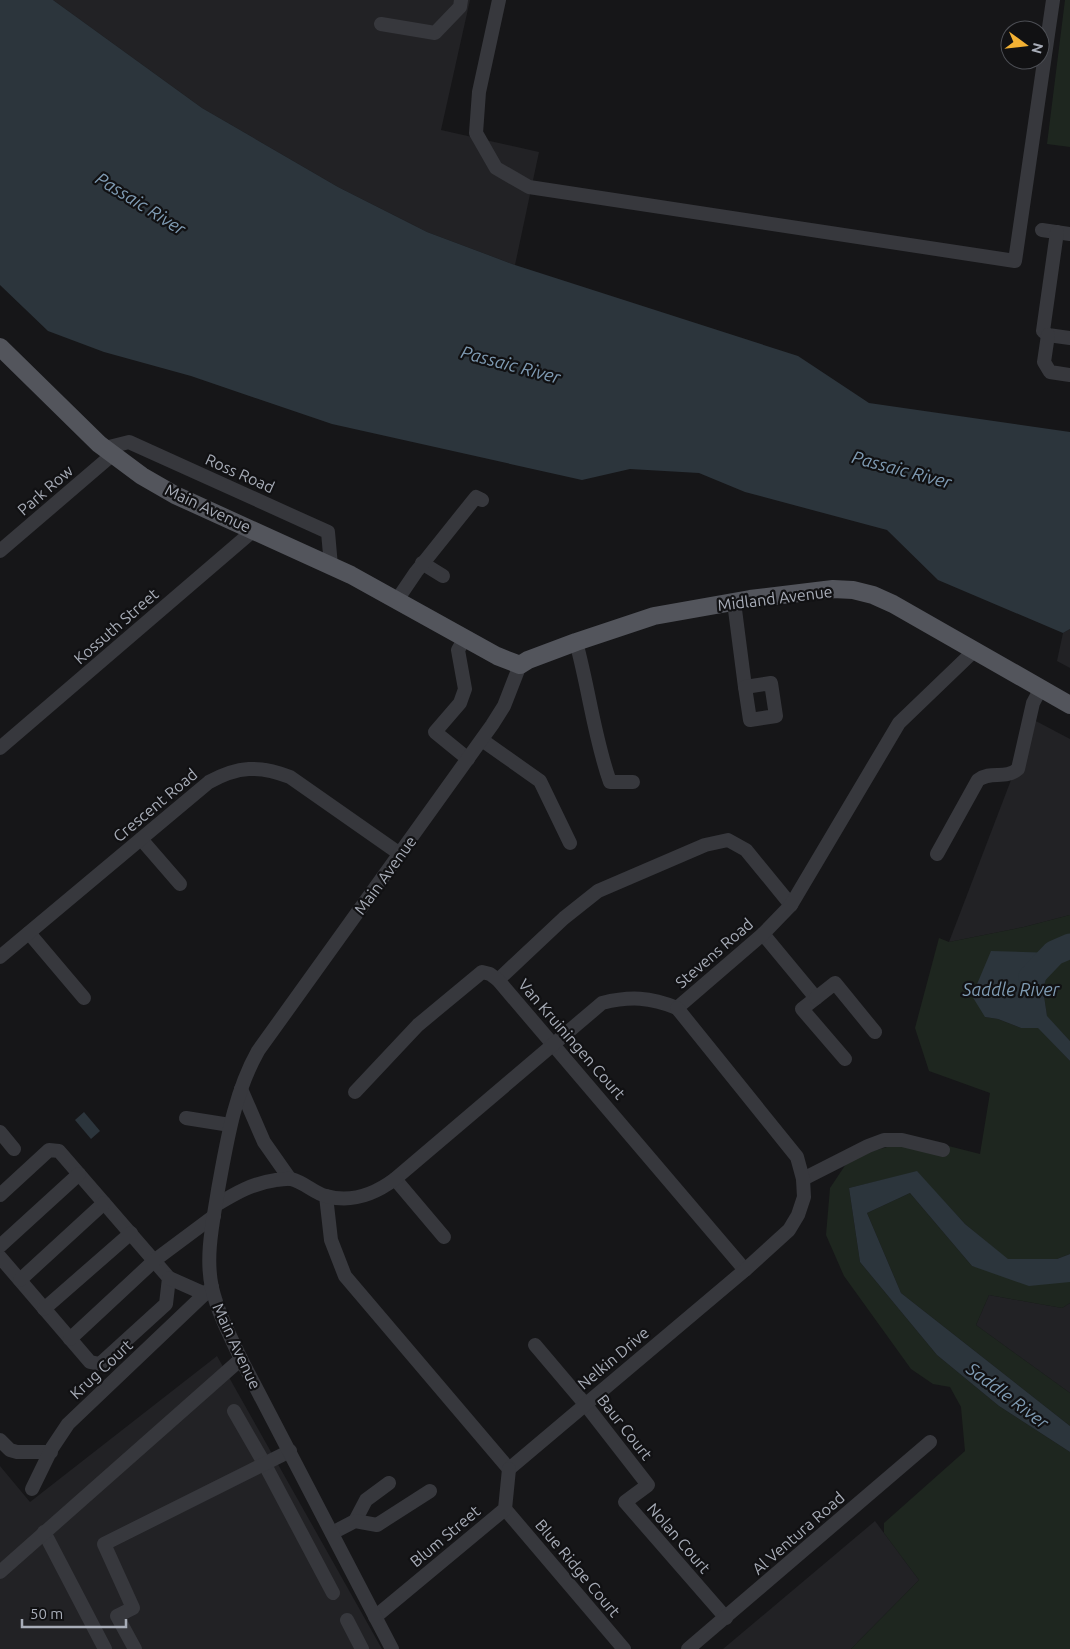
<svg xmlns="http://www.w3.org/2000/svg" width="1070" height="1649" font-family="Ubuntu,sans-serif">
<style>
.built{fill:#222225}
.green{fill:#1e261f}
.water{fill:#2c353c}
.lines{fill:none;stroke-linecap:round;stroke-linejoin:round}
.river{stroke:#2c353c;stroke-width:25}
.minor{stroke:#37383d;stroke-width:14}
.major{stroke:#53555c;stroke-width:18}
.labels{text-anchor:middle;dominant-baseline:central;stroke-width:4.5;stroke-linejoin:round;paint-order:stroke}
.street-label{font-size:16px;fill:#a8adb8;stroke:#111113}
.water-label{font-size:18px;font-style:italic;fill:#7f9bb3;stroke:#111113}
</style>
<rect width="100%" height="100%" fill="#161618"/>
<g class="built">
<polygon points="53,0 470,0 441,130 539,152 515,265 427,232 338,187 202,108"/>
<polygon points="1070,629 1070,668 1057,661 1063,633"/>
<polygon points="1034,720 1070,739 1070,915 1024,927 949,942"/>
<polygon points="989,1295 1062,1308 1070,1303 1070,1393 976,1325"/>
<polygon points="217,1356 382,1649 0,1649 0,1466 30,1502"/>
<polygon points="875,1521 919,1580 851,1649 723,1649"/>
</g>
<g class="green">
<polygon points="1065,0 1070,0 1070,147 1047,144"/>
<polygon points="1070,915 1070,1041 1047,1017 1043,989 1053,953 985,1017 998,1019 1021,1028 1038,1027 1070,1061 1070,1254 1057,1259 1008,1260 965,1224 917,1172 849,1188 860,1262 937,1355 999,1406 1070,1452 1070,1649 851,1649 919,1580 884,1533 884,1523 965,1451 961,1407 950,1387 933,1384 911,1369 844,1276 826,1235 830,1188 850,1158 917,1138 980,1154 990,1093 929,1071 915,1028 939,938 949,942 1024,927"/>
<polygon points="910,1193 972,1266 1070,1282 1070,1303 1062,1308 989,1295 976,1325 1070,1393 1070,1426 901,1293 867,1213"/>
</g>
<g class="water">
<polygon points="0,0 53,0 202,108 338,187 427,232 515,265 798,356 869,403 1070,432 1070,629 1063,633 938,580 887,530 745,492 699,473 630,469 582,480 332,424 191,376 104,352 48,331 0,285"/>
<polygon points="991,951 1054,953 1043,989 1047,1016 1070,1041 1070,1061 1038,1028 1021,1028 998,1019 985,1017 972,996"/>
<polygon points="84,1112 100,1131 91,1139 75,1120"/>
<polygon points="917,1171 965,1224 1008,1259 1057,1259 1070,1254 1070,1282 1029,1286 972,1266 910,1193 867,1213 901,1293 1070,1426 1070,1452 999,1406 937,1355 860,1262 849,1188"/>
</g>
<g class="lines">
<polyline class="river" points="1031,977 1054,953 1070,946"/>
<g class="minor">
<polyline points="499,0 479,92 476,133 496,168 529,187 1015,261 1053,0"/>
<polyline points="381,24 435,33 460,7 461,0"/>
<polyline points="1042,230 1070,234"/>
<polyline points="1057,232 1043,331 1048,335 1070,338"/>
<polyline points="1048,335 1044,362 1050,372 1070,375"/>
<polyline points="105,448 129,442 328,532 331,566"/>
<polyline points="0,551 112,455"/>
<polyline points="422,563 443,576"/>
<polyline points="397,600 416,572 476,497 482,500"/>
<polyline points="734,602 745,687"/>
<polyline points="465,638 458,650 465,689 460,703 435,732 468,759"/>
<path d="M576,642C589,689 594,737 610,782H633"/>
<polygon points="771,683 776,716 750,720 745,687"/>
<polyline points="482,740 540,781 570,843"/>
<polyline points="0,748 254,530"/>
<polyline points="141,839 180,884"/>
<path d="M937,854L978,780C991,770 1005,780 1018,769L1033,703L1041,688"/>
<polyline points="29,933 84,998"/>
<polyline points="763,934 816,998 802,1009 845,1059"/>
<path d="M0,957L209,782C238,766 259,765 290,777L400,854"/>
<polyline points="498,980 564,918 598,891 705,845 728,840 746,850 791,905"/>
<polyline points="816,998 835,983 875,1032"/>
<polyline points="241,1089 264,1142 290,1179"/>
<polyline points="355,1092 418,1025 482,972 490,974 498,980 745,1270"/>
<polyline points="186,1118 230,1125"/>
<polyline points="0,1132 14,1149"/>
<polyline points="395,1179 444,1237"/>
<polyline points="803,1179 868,1146 884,1140 902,1140 943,1150"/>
<polyline points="0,1195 49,1150 59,1151 169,1278 166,1304 100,1364 90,1362 0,1257"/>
<polyline points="326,1196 331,1240 345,1276 509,1469"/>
<path d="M216,1205C236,1193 253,1183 276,1180C281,1180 287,1178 291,1179C304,1182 314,1193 326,1196C351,1203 375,1194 395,1179L602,1003C630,996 650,997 677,1008L763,934L791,905L899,723L975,650"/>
<polyline points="0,1246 79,1174"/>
<polyline points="169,1278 205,1294"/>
<polyline points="20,1280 104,1203"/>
<polyline points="44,1309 131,1233"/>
<polyline points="70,1339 155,1260 214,1216"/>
<polyline points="535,1345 585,1404 648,1485 625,1502 726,1618"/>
<polyline points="234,1411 264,1463 333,1593"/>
<polyline points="0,1440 10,1450 17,1452 51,1452"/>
<polyline points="509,1469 745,1270 789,1230 798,1215 804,1197 803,1179 797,1157 677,1008"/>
<polyline points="32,1489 52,1448 68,1424 212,1287"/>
<polyline points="505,1509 624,1649"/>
<polyline points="355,1521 366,1500 389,1483"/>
<polyline points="44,1532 105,1649"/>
<polyline points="332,1533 355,1521 377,1525 430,1491"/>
<polyline points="0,1572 241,1359"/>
<polyline points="375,1617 505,1509 509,1469"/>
<polyline points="347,1620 362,1649"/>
<polyline points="135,1649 117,1616 133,1608 104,1544 290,1451"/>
<path d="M392,1649L241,1359C230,1336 218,1313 212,1288C205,1256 213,1222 218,1190C227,1141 234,1094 258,1051L492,725L504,706L520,665"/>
<polyline points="688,1649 930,1442"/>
</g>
<polyline class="major" points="0,347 99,444 142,476 175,495 351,575 497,656 520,665 528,660 576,642 654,616 750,599 833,589 853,590 873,595 893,604 1070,705"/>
</g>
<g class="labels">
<g class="street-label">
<text transform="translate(240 473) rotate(24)">Ross Road</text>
<text transform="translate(45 490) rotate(-41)">Park Row</text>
<text transform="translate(208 508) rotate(25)">Main Avenue</text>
<text transform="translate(775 598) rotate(-7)">Midland Avenue</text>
<text transform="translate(116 626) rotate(-41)">Kossuth Street</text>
<text transform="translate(155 805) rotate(-40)">Crescent Road</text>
<text transform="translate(385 875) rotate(-54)">Main Avenue</text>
<text transform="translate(714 953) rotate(-41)">Stevens Road</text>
<text transform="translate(572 1039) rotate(49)">Van Kruiningen Court</text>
<text transform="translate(237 1346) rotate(65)">Main Avenue</text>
<text transform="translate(613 1358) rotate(-40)">Nelkin Drive</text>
<text transform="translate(101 1369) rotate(-43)">Krug Court</text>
<text transform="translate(625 1427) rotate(52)">Baur Court</text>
<text transform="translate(798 1533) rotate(-41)">Al Ventura Road</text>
<text transform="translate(445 1536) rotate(-40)">Blum Street</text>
<text transform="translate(679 1538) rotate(49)">Nolan Court</text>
<text transform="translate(578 1568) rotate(50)">Blue Ridge Court</text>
</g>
<g class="water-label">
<text transform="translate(141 203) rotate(32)">Passaic River</text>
<text transform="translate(511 364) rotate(15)">Passaic River</text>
<text transform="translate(902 469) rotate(15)">Passaic River</text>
<text x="1011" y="989">Saddle River</text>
<text transform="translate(1008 1395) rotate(37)">Saddle River</text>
</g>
</g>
<g transform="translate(1025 45) rotate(105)"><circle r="24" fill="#111113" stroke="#4d4f55"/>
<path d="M0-4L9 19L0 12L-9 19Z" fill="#f2b134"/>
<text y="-8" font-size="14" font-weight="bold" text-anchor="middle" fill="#a8adb8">N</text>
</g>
<path d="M22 1619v8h104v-8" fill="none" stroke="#a8adb8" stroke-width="2.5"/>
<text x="30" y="1619" font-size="15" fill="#a8adb8" stroke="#111113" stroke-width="4" paint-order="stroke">50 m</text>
</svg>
